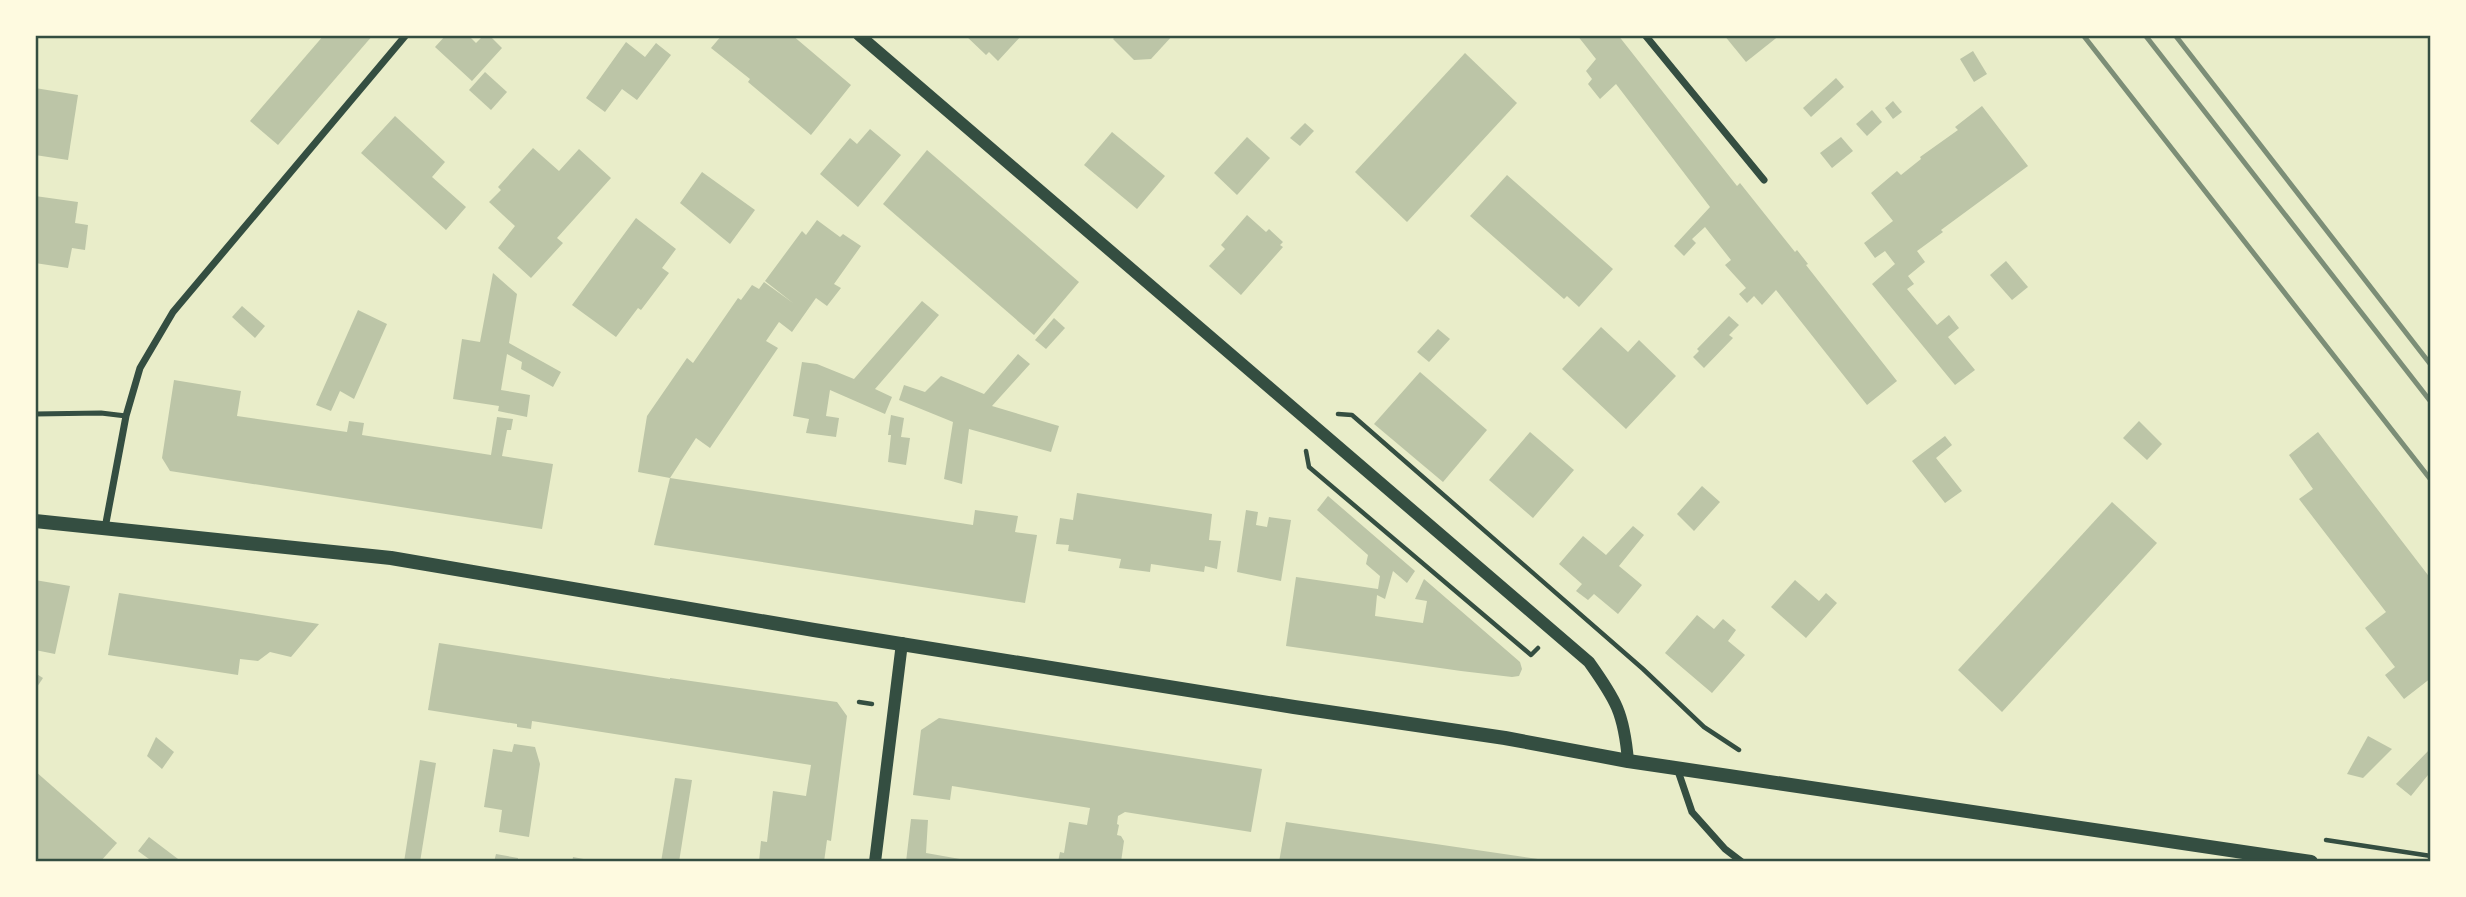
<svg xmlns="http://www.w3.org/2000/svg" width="2466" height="897" font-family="Rubik,sans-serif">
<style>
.building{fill:#bcc5a7}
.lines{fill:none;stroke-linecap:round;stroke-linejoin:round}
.path{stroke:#344e41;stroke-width:4.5}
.service{stroke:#344e41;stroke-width:5}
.minor{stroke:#344e41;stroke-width:7}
.tertiary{stroke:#344e41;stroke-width:12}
.secondary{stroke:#344e41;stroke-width:14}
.rail{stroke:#7c8e77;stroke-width:5}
.neatline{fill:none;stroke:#344e41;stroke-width:2.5}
</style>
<rect width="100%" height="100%" fill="#e9edc9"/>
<g class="building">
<polygon points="324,35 373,35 278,145 250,121"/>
<polygon points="446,35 468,35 476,43 484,35 489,35 502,48 472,81 435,47"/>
<polygon points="722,35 792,35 851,85 811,135 748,82 750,79 711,48"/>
<polygon points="965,35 1022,35 998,61 989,52 986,55"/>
<polygon points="1117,35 1173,35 1151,59 1134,60 1113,39"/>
<polygon points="1577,35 1618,35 1737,186 1740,183 1795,252 1797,250 1808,264 1806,265 1897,381 1867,405 1776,290 1762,305 1754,296 1747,303 1739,294 1746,288 1725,265 1731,260 1705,227 1692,239 1696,243 1684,256 1674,246 1710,207 1616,84 1600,99 1588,84 1592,79 1586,71 1596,59"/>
<polygon points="1724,35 1780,35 1746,62"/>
<polygon points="626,42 645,57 656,43 671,55 637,100 622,89 605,112 586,98"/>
<polygon points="1973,51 1987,74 1974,82 1960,59"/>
<polygon points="1465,53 1517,103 1407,222 1355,172"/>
<polygon points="485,72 507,92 491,110 469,90"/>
<polygon points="1836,78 1844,87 1811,117 1803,108"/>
<polygon points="35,88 78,95 68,160 35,155"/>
<polygon points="1893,101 1902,112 1893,119 1885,108"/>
<polygon points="1982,106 2028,166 1941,230 1943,232 1917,251 1925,262 1908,276 1914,284 1907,289 1937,325 1949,315 1959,328 1948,337 1975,370 1955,385 1872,284 1895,264 1885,251 1875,258 1864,243 1893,221 1871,193 1897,171 1901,175 1921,159 1920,157 1958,130 1955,127"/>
<polygon points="1872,110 1882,122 1867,136 1856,124"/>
<polygon points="395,116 445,162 432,177 466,207 446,230 361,153"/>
<polygon points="1305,123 1314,131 1300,146 1290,138"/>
<polygon points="870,129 901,155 858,207 820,174 850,138 857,144"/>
<polygon points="1112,132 1165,176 1137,209 1084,165"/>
<polygon points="1247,137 1270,158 1237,195 1214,173"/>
<polygon points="1841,137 1853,151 1832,168 1820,153"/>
<polygon points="533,148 559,171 579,149 611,178 557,238 563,243 531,278 498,248 515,226 489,202 501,190 498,187"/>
<polygon points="927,150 1079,282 1034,335 883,204"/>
<polygon points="702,172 755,210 730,244 680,203"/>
<polygon points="1507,175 1613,269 1579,307 1567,296 1564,299 1470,216"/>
<polygon points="35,196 78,202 75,223 88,225 85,250 72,248 68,268 35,263"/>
<polygon points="1247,215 1266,232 1269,229 1283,242 1280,245 1283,247 1241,295 1209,266 1225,249 1221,245"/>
<polygon points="636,218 676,249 662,268 669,273 641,310 638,308 616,337 572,305"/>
<polygon points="817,220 840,237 843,234 861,246 834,284 841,288 827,306 816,298 792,332 779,322 766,341 778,348 710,448 696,438 670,478 638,472 647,416 687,358 693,363 738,298 741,300 752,285 759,289 764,282 793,303 765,281 802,231 806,235"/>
<polygon points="2006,261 2028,287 2012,300 1990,275"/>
<polygon points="493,273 517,294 509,343 561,372 553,387 521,369 522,362 507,354 501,390 530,395 527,417 498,411 499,406 453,399 462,339 480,342"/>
<polygon points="922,301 939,315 875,389 892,397 885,414 830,390 826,416 839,418 836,437 806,433 809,419 793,416 802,362 817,364 854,379"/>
<polygon points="242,306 265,326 255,338 232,317"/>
<polygon points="358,310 387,324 354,399 340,391 331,411 316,405"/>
<polygon points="1729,316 1739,325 1729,335 1733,338 1704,368 1693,357 1699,351 1697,349"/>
<polygon points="1054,318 1065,328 1046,349 1035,340"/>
<polygon points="1601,327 1628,352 1639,340 1676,376 1626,429 1562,369"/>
<polygon points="1438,329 1450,339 1429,362 1417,352"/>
<polygon points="1018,354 1030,364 992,406 1059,426 1051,452 969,429 962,484 944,479 953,422 899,400 904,385 925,392 941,376 984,394"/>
<polygon points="1420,372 1487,430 1443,482 1374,424"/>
<polygon points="174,380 241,391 237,416 347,432 349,421 364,423 362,435 491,455 497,417 513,419 511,430 507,430 502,456 553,464 542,529 170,471 162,458"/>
<polygon points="891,415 904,418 901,437 910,438 906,465 888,462 891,435 888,435"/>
<polygon points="2139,421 2162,444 2147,460 2123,438"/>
<polygon points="1530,432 1574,470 1533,518 1489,480"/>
<polygon points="2318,432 2431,579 2431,678 2404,699 2385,675 2395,667 2365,628 2386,612 2299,499 2313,489 2289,455"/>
<polygon points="1945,436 1952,445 1936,458 1962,491 1945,503 1912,461"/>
<polygon points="670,478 973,525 975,510 1018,516 1015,532 1037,535 1025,603 654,545"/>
<polygon points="1702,486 1720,502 1694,531 1677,514"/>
<polygon points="1077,493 1212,514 1209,540 1221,541 1217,569 1205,566 1204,572 1151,564 1150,572 1119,568 1121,559 1068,551 1069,545 1056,544 1060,518 1073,520"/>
<polygon points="1328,496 1415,571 1407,583 1393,571 1385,599 1377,595 1375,616 1423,623 1427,601 1415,599 1424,579 1520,662 1522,669 1519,676 1512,677 1461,671 1286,646 1296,577 1378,589 1380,576 1366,564 1368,555 1317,510"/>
<polygon points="2112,502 2157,543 2002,712 1958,670"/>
<polygon points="1246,510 1258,512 1256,525 1267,527 1269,517 1291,520 1281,581 1237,572"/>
<polygon points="1633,526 1644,535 1619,566 1642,585 1618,614 1594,594 1588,600 1576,591 1582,584 1559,564 1583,536 1606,555"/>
<polygon points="35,580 70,586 55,654 35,650"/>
<polygon points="1795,580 1819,601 1826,593 1837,603 1806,638 1771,607"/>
<polygon points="119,593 205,606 319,624 291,657 270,652 258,661 240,659 238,675 108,655"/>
<polygon points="1697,615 1714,629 1723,619 1736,630 1728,641 1745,655 1712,693 1665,653"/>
<polygon points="439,643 670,679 670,678 837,702 847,716 831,841 827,840 824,862 759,862 761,841 767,842 773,791 806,796 811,765 532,721 531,729 517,727 517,724 428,710"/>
<polygon points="35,673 43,678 35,690"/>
<polygon points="939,718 1262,769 1251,832 1125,812 1118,816 1117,824 1119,825 1117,835 1121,836 1124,841 1121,862 1058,862 1060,852 1064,853 1069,822 1087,825 1090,808 952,786 950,800 913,795 921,730"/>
<polygon points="2368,736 2392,749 2363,778 2347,774"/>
<polygon points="156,737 174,752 162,769 147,756"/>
<polygon points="514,744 535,747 540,764 529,837 499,832 502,810 484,807 493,749 512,752"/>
<polygon points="2431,748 2431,778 2428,775 2411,796 2396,784"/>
<polygon points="420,760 436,763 420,862 404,862"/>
<polygon points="35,771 117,843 100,862 35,862"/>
<polygon points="675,778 692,780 679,862 661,862"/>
<polygon points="911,819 928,820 926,853 977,862 906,862"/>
<polygon points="1286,822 1545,860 1545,862 1279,862"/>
<polygon points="149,837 182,862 153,862 138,851"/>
<polygon points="496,854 518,858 518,862 494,862"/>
<polygon points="573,857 594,861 594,862 572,862"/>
</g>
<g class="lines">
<g class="path">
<polyline points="1338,414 1352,415 1643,669 1704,727 1739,750"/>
<polyline points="1306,451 1309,467 1531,655 1538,648"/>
<polyline points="859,702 872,704"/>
<polyline points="2326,840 2431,856"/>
</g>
<polyline class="service" points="35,414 101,413 126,416"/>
<g class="minor">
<polyline points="1645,35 1764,180"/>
<polyline points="105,528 126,416 140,368 173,312 406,35"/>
<polyline points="1677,768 1692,812 1725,849 1742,862"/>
</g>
<g class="tertiary">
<path d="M859,35L1589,662C1616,700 1624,713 1628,761"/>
<polyline points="875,862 902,643"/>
</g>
<polyline class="secondary" points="35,521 391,558 814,630 1294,707 1505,738 1628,761 2311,862"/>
<g class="rail">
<polyline points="2083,35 2431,480"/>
<polyline points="2145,35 2431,402"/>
<polyline points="2175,35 2431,365"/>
</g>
</g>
<rect width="2466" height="897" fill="none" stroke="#fefae0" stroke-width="74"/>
<rect x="37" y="37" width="2392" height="823" class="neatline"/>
</svg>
